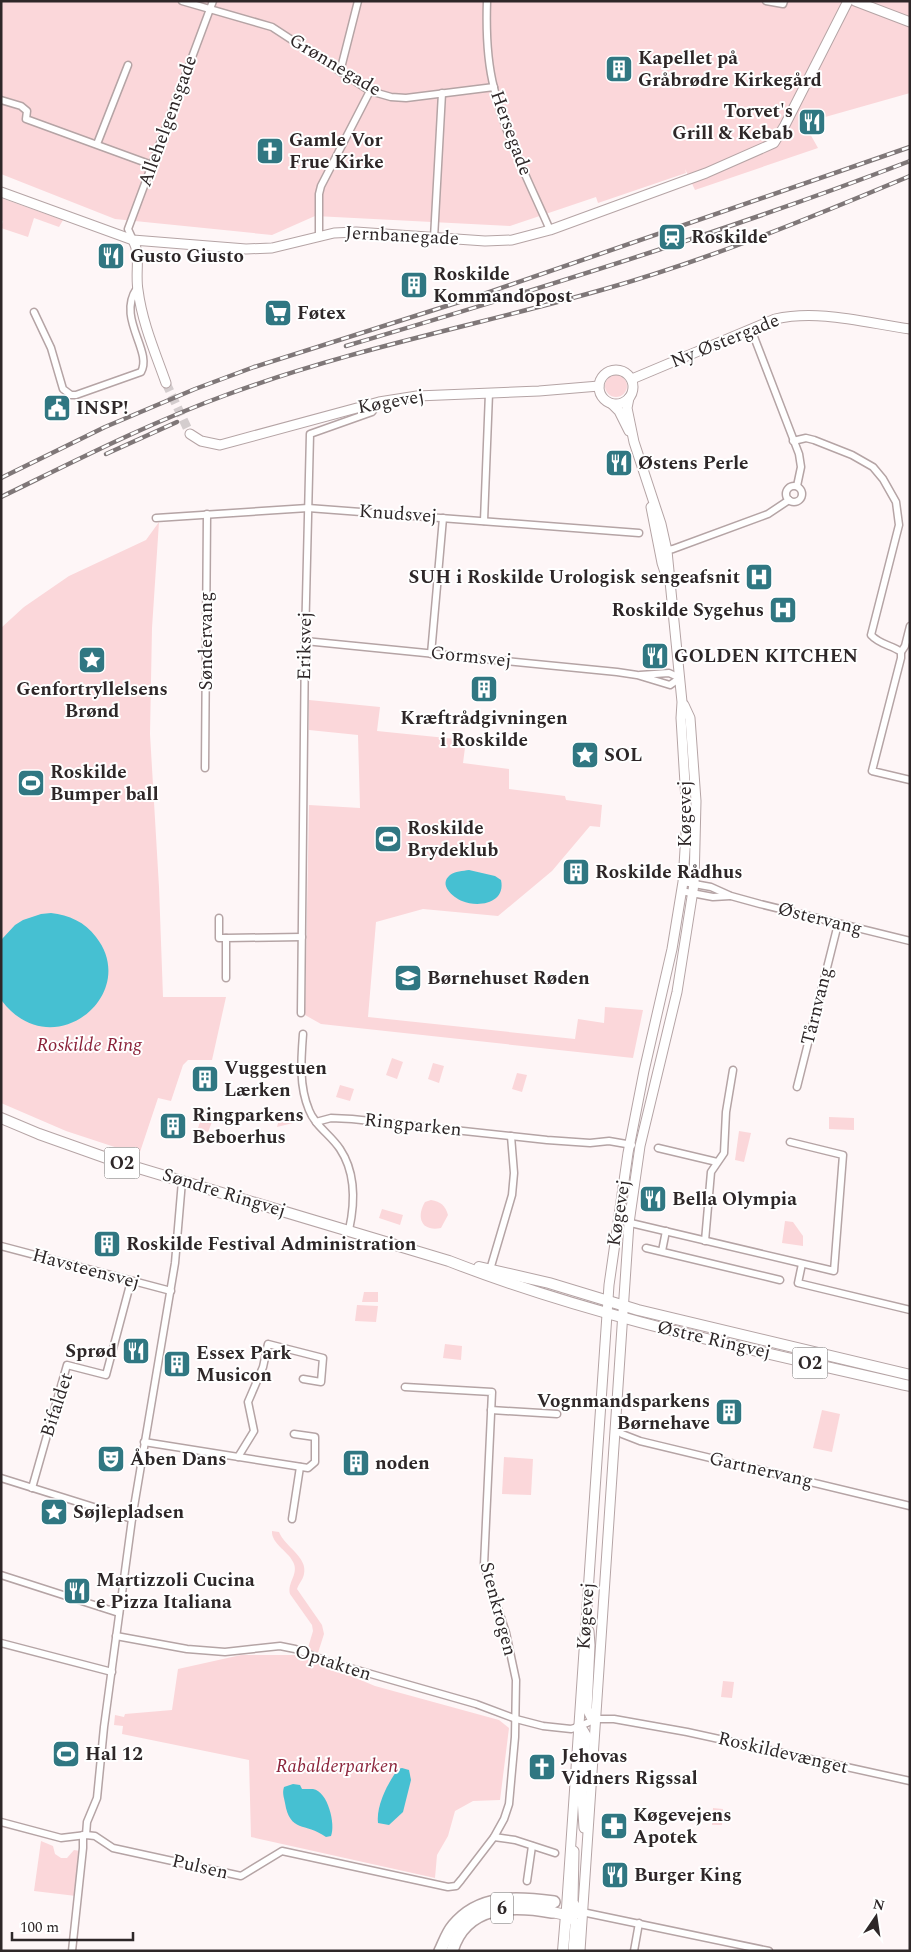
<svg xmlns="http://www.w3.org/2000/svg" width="911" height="1952" font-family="Spectral,serif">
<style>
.green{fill:#fbd7da}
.water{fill:#46c0d2}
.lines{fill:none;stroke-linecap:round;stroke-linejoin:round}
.secondary-tunnel{stroke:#d4cdce;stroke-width:9;stroke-dasharray:9 4.5;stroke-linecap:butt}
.street-casing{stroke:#b5a4a5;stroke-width:9}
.secondary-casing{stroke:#b5a4a5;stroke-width:11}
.primary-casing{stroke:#b5a4a5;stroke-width:12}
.highway-casing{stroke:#b5a4a5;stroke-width:14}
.street{stroke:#fff;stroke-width:6}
.secondary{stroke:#fff;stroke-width:9}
.primary{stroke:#fff;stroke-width:10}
.highway{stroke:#fff;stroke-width:11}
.rail-casing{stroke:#7f7778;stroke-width:4.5}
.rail{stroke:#fff;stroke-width:2.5;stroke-dasharray:8;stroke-linecap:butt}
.labels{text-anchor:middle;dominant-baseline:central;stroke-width:4;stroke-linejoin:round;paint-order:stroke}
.shield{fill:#fff;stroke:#6d6868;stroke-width:1}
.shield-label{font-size:18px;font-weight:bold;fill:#2e2728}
.poi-label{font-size:19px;font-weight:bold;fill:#2e2728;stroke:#fff;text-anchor:start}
.street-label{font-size:19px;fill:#2e2728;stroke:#fff}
.park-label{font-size:19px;font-style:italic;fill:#8b233a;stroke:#fff}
</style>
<rect width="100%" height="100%" fill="#fef6f7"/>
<g class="green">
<polygon points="1,1 910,1 910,93 804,123 818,148 695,190 685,169 686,173 598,203 596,197 510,226 315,216 272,235 115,219 1,174"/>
<polygon points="1,198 63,220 59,227 34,218 28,237 1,228 3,221 1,220"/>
<circle cx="616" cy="386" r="11"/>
<polygon points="159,522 152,628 150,734 159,887 163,997 226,997 212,1060 188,1060 183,1065 171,1101 158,1098 139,1155 66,1131 1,1103 1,628 24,607 69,576 146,540"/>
<polygon points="309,700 380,707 377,731 466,740 463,763 509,769 509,789 565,796 566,800 602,805 600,827 590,826 552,871 498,916 423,909 376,922 368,1017 575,1039 578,1019 604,1023 605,1007 643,1010 633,1058 321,1024 305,1015 309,805 360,808 358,735 309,730"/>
<polygon points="392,1058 403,1062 397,1079 386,1075"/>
<polygon points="433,1063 444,1066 439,1083 428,1079"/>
<polygon points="517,1073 527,1075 522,1092 512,1089"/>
<polygon points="340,1085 354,1089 350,1101 336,1097"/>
<polygon points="205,1108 216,1112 208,1132 198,1128"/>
<polygon points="296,1112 301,1121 277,1127 280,1115"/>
<polygon points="829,1117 854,1118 854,1130 829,1129"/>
<polygon points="739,1131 751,1133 744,1162 735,1160"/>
<path d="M431,1200C441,1202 445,1205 448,1215L441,1228C421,1232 416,1217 425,1202Z"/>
<polygon points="382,1209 403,1215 400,1225 379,1218"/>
<polygon points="785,1221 793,1222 803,1236 803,1246 782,1243"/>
<polygon points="364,1292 378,1292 378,1302 362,1302"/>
<polygon points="357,1305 378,1306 376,1322 355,1321"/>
<polygon points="445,1344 462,1346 461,1360 443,1358"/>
<polygon points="822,1410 840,1414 832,1452 813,1448"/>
<polygon points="504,1457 533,1459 531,1495 502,1494"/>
<path d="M272,1531L279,1532C285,1547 308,1557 304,1574C303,1580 299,1583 297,1589L322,1625L324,1634L317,1656L307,1651L313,1631L312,1625L290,1594C287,1583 298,1575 294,1564C290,1552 271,1544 272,1531Z"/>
<polygon points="241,1655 300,1655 375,1686 499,1720 509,1728 500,1800 473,1801 455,1811 448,1836 437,1855 435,1878 251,1837 249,1760 122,1734 123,1726 114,1725 115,1715 124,1717 125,1714 172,1710 178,1669"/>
<polygon points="723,1681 734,1682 732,1698 721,1697"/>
<polygon points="713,1808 723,1809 722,1825 712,1825"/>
<polygon points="41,1841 53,1846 55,1854 61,1858 67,1858 74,1850 80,1851 76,1896 34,1891"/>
</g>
<g class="water">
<path d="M469,870L495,876L501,880C506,903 479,908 462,901C453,897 438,885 450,875C455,871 463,871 469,870Z"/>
<path d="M51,913C69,915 85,922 96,937C141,994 53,1067 2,1001V939L15,925L23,920L41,914Z"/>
<path d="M402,1768L409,1770L411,1780L403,1812L389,1825L378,1823C376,1805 388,1783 398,1769Z"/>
<path d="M293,1784L300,1785L302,1789C306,1789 311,1789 313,1789C328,1791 336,1825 331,1836L326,1837C305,1822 290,1833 285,1803C284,1797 282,1793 284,1787Z"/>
</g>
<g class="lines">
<polyline class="secondary-tunnel" points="166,383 190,434"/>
<g class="street-casing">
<g id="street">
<polyline points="182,1 272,27 370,91 391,97 406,98 494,87"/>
<path d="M487,1C486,30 487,61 494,88C506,138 530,184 550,230"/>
<polyline points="766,1 783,4 784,1"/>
<polyline points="340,72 358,1"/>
<polyline points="1,100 21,106 27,111 26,119 152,165"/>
<polyline points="97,144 128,65"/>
<polyline points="319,237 319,194 321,186 370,91"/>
<polyline points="434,238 442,93"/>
<polyline points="133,240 128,229 213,1"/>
<path d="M34,312L51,348L63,389L71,395H76L141,372C153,351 116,318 137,288"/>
<polyline points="751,329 799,454 801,467 797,486"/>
<path d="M793,441L806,438L814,440L852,455L873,467L883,479L896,502L899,525L871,635C880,645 892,645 901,652V658L872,771L910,780"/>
<circle cx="794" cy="494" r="8"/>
<polyline points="156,518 308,508 639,533"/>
<polyline points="484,521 489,393"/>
<polyline points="664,551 673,549 768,514 789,500"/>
<polyline points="305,641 617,672 637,675 670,685 680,678"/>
<polyline points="901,652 905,646 910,626"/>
<polyline points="431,654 443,518"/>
<polyline points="640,675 669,673 680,678"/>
<polyline points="205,768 207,514"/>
<polyline points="683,882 711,887 731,896 760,904 910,941"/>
<polyline points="681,891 713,897 730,896"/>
<polyline points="219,918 219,938 226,938"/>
<polyline points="226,978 226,938 302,937"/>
<polyline points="301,1013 305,641 310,434 372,412 379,402"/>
<path d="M303,1034C301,1060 299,1086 309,1110C315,1126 331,1135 340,1149C356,1173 355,1203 349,1230"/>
<polyline points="797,1087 838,924"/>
<polyline points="316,1122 331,1118 352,1119 547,1140 590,1143 609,1141 632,1145"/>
<polyline points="658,1148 717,1162"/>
<polyline points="618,1220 834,1271 843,1155 790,1142"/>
<polyline points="705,1241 711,1172 724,1153 726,1112 733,1070"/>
<polyline points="1,1246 171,1291"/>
<polyline points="646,1248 780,1280"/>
<polyline points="662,1251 666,1231"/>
<polyline points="802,1264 798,1283 910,1310"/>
<polyline points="489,1273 512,1195 514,1173 511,1136"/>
<polyline points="491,1410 557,1414"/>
<polyline points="615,1428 622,1434 640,1441 910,1506"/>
<polyline points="144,1442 308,1468 315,1462 315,1437 294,1434"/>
<polyline points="238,1457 254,1431 248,1402 263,1367 268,1344 323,1358 321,1382 303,1379"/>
<polyline points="1,1478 132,1519"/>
<polyline points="32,1488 67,1365 106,1375 131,1281"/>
<polyline points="292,1519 300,1467"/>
<polyline points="1,1575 119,1613"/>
<polyline points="116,1636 187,1649 225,1652 280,1646 295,1649 329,1662 476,1704 516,1719 543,1726 571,1729 578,1727 596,1719 614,1719 687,1732 910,1781"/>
<polyline points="1,1643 112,1672"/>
<polyline points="1,1822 61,1838 86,1835 95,1836 113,1848 241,1876 282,1851 448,1887 456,1886 461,1880 494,1837 504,1819 509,1804 515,1737 516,1680 506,1633 484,1565 492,1392 405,1387"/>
<polyline points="86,1835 87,1822 97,1798 104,1727 132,1519 175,1263 182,1181"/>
<polyline points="494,1837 515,1840 555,1853"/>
<polyline points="527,1881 532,1846"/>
<polyline points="582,1912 769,1951"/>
<polyline points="72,1951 83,1848 83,1835"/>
<polyline points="634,1951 639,1923"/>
</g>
</g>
<g class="secondary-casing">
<g id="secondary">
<polyline points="855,1 910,22"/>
<polyline points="1,192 133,240 246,249 272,248 334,233 356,232 485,241 512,240 550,230 706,173 774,143 785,125 848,1"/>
<path d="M133,240C141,255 135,273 138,290C142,322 155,352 166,383"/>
<circle cx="616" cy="387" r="17"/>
<path d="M632,379L775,319C819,309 866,323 910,329"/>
<polyline points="612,404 619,411 629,431"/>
<polyline points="190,434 201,441 220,445 379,402 417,396 539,391 599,386"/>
<polyline points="651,507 662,563 666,575"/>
<polyline points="589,1631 590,1645 587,1709 591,1717 596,1719"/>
<polyline points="578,1727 583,1730 586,1735 582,1798 584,1828"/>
<polyline points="574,1851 573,1902 576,1907 582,1912"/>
<polyline points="569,1908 575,1924 573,1951"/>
<polyline points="566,1915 609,1285 628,1153 644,1071 672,949 683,882 687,817 681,718 682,702 667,551 661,524 634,442 627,408 629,398"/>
<polyline points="580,1951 629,1223 640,1146 677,992 694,884 696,801 690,718 684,705"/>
</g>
</g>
<g class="primary-casing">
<g id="primary">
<path d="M1,1118L39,1134L115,1161L449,1261C598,1319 755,1350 910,1386"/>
<polyline points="479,1267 549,1283 638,1310 910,1375"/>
<polyline points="552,1912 566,1915 582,1912"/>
<polyline points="563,1951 566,1915"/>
</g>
</g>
<g class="highway-casing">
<g id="highway">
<path d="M440,1951C444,1943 447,1933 453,1926C479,1894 517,1897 554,1902"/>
<path d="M452,1951C466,1904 513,1905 552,1912"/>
</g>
</g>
<use href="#street" class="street"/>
<use href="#secondary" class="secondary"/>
<use href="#primary" class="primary"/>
<use href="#highway" class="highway"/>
<g class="rail-casing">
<g id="rail">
<path d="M346,346C536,290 725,232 910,161"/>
<polyline points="106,454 177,422"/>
<polyline points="1,478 105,427 195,389 254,367 478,296 910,147"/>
<path d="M1,497C75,461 149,423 226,395C350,349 479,325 605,289C710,259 810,218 910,176"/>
</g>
</g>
<use href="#rail" class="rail"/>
</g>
<defs>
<g id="building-square" transform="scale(1.4375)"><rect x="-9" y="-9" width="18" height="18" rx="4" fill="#307782" stroke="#fff"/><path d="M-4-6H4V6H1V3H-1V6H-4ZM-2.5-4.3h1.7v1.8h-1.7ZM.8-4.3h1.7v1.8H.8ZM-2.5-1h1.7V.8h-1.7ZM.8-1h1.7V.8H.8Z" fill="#fff"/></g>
<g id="restaurant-square" transform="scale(1.4375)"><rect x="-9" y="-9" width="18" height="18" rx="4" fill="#307782" stroke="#fff"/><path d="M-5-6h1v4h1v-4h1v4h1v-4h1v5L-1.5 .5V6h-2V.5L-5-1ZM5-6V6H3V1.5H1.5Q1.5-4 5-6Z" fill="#fff"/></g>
<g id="church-square" transform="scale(1.4375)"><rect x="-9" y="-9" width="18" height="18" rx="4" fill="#307782" stroke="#fff"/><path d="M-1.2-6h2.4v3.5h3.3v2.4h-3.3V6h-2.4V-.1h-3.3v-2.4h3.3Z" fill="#fff"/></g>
<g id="station-square" transform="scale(1.4375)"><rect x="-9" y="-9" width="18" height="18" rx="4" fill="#307782" stroke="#fff"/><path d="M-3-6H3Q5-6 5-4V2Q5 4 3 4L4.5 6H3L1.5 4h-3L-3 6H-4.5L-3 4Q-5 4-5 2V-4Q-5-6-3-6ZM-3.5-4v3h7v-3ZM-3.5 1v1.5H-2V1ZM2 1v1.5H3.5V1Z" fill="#fff"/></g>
<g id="supermarket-square" transform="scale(1.4375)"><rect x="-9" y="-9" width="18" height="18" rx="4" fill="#307782" stroke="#fff"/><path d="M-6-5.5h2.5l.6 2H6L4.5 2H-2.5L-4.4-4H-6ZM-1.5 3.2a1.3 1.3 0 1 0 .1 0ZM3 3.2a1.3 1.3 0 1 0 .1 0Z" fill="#fff"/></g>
<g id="civic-square" transform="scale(1.4375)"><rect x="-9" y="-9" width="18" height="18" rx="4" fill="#307782" stroke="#fff"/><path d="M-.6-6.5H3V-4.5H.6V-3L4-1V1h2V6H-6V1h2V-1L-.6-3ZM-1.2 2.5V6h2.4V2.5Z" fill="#fff"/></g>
<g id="hospital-square" transform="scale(1.4375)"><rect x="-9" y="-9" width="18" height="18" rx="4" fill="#307782" stroke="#fff"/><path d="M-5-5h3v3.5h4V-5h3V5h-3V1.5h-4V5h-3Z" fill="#fff"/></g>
<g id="sight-square" transform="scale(1.4375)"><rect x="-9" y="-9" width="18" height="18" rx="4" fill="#307782" stroke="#fff"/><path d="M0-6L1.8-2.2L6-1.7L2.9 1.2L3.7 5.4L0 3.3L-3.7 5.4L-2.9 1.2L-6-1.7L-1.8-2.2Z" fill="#fff"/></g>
<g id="stadium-square" transform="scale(1.4375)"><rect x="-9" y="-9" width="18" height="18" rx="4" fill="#307782" stroke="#fff"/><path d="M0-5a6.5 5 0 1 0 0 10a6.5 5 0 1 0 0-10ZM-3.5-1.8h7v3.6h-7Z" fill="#fff"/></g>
<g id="school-square" transform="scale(1.4375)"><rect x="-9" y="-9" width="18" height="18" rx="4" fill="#307782" stroke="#fff"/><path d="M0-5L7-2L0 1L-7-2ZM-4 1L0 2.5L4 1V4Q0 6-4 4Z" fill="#fff"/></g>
<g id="theatre-square" transform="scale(1.4375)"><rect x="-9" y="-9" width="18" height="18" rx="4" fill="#307782" stroke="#fff"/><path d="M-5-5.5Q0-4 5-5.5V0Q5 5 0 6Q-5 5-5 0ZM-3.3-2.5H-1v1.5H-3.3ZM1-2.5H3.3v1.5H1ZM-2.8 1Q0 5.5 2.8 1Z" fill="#fff"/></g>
<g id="pharmacy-square" transform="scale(1.4375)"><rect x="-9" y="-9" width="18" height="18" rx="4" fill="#307782" stroke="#fff"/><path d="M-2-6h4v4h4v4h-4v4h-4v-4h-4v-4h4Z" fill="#fff"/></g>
</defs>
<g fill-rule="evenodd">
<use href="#building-square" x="619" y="69"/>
<use href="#restaurant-square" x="812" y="122"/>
<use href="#church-square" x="270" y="151"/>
<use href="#station-square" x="672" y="237"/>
<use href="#restaurant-square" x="111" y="256"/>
<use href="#building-square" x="414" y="285"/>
<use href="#supermarket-square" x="278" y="313"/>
<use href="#civic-square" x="57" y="408"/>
<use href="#restaurant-square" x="619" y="463"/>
<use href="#hospital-square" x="759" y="577"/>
<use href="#hospital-square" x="783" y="610"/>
<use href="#restaurant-square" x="655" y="656"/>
<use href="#sight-square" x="92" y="660"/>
<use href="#building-square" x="484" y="689"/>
<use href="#sight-square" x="585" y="755"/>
<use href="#stadium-square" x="31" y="783"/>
<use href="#stadium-square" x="388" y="839"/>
<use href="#building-square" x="576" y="872"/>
<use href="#school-square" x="408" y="978"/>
<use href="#building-square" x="205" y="1079"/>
<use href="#building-square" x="173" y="1126"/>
<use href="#restaurant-square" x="653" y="1199"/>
<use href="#building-square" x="107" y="1244"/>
<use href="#restaurant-square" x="136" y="1351"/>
<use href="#building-square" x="177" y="1364"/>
<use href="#building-square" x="729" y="1412"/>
<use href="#theatre-square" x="111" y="1459"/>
<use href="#building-square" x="356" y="1463"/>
<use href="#sight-square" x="54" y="1512"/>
<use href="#restaurant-square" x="77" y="1591"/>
<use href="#stadium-square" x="66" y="1754"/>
<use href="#church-square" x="542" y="1767"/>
<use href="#pharmacy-square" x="614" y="1826"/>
<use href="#restaurant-square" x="615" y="1875"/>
</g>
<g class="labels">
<g class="shield">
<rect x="104.5" y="1147.5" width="35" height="31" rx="4"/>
<rect x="792.5" y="1347.5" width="35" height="31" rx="4"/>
<rect x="491" y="1892.5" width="22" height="31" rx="4"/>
</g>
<g class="shield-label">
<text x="122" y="1163">O2</text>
<text x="810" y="1363">O2</text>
<text x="502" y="1908">6</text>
</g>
<g class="poi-label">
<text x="638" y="58">Kapellet på<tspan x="638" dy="22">Gråbrødre Kirkegård</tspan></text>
<text x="793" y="111" text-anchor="end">Torvet's<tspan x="793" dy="22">Grill &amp; Kebab</tspan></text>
<text x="289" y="140">Gamle Vor<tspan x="289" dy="22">Frue Kirke</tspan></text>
<text x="691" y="237">Roskilde</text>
<text x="130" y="256">Gusto Giusto</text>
<text x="433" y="274">Roskilde<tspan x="433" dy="22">Kommandopost</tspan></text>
<text x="297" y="313">Føtex</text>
<text x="76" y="408">INSP!</text>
<text x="638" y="463">Østens Perle</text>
<text x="740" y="577" text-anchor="end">SUH i Roskilde Urologisk sengeafsnit</text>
<text x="764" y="610" text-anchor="end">Roskilde Sygehus</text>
<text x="674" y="656">GOLDEN KITCHEN</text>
<text x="92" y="689" text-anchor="middle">Genfortryllelsens<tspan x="92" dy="22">Brønd</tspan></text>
<text x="484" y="718" text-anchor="middle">Kræftrådgivningen<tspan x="484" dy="22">i Roskilde</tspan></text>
<text x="604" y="755">SOL</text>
<text x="50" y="772">Roskilde<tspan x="50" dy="22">Bumper ball</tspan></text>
<text x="407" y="828">Roskilde<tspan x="407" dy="22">Brydeklub</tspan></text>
<text x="595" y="872">Roskilde Rådhus</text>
<text x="427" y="978">Børnehuset Røden</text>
<text x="224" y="1068">Vuggestuen<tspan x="224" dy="22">Lærken</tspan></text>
<text x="192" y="1115">Ringparkens<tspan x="192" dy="22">Beboerhus</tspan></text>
<text x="672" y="1199">Bella Olympia</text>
<text x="126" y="1244">Roskilde Festival Administration</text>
<text x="117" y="1351" text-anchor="end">Sprød</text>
<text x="196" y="1353">Essex Park<tspan x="196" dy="22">Musicon</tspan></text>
<text x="710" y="1401" text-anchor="end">Vognmandsparkens<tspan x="710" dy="22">Børnehave</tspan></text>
<text x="130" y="1459">Åben Dans</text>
<text x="375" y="1463">noden</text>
<text x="73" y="1512">Søjlepladsen</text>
<text x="96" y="1580">Martizzoli Cucina<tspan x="96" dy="22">e Pizza Italiana</tspan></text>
<text x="85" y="1754">Hal 12</text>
<text x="561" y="1756">Jehovas<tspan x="561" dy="22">Vidners Rigssal</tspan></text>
<text x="633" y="1815">Køgevejens<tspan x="633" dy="22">Apotek</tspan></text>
<text x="634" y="1875">Burger King</text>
</g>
<g class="street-label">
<text transform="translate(335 65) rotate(31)">Grønnegade</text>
<text transform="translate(168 121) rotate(-70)">Allehelgensgade</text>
<text transform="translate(511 133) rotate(70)">Hersegade</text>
<text transform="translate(402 236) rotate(3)">Jernbanegade</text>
<text transform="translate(725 341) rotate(-22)">Ny Østergade</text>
<text transform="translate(391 402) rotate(-10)">Køgevej</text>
<text transform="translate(398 514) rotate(4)">Knudsvej</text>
<text transform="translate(206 641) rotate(-90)">Søndervang</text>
<text transform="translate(305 646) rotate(-89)">Eriksvej</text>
<text transform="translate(471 657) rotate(6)">Gormsvej</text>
<text transform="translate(685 814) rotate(-90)">Køgevej</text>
<text transform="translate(820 919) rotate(14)">Østervang</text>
<text transform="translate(817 1006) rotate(-76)">Tårnvang</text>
<text transform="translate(413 1125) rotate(6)">Ringparken</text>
<text transform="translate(224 1193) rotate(17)">Søndre Ringvej</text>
<text transform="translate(619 1213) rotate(-81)">Køgevej</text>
<text transform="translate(86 1269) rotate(15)">Havsteensvej</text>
<text transform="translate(714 1340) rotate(13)">Østre Ringvej</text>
<text transform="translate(57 1405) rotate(-72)">Bifaldet</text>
<text transform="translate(761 1470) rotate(13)">Gartnervang</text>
<text transform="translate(498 1609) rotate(75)">Stenkrogen</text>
<text transform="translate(586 1616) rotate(-86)">Køgevej</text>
<text transform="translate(333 1663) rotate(18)">Optakten</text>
<text transform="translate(783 1753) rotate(13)">Roskildevænget</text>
<text transform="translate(200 1867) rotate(13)">Pulsen</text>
</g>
<g class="park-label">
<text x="89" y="1045">Roskilde Ring</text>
<text x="337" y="1766">Rabalderparken</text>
</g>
</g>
<rect width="911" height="1952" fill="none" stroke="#2e2728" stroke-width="5"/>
<g transform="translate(876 1917) rotate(13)" stroke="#ffffff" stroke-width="4" paint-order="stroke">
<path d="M0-4L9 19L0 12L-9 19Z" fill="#2e2728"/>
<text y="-8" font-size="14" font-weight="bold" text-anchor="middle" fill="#2e2728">N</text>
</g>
<path d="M12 1932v8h121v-8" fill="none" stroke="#2e2728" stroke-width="2.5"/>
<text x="20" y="1932" font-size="15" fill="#2e2728" stroke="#ffffff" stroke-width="4" paint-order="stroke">100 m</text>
</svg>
